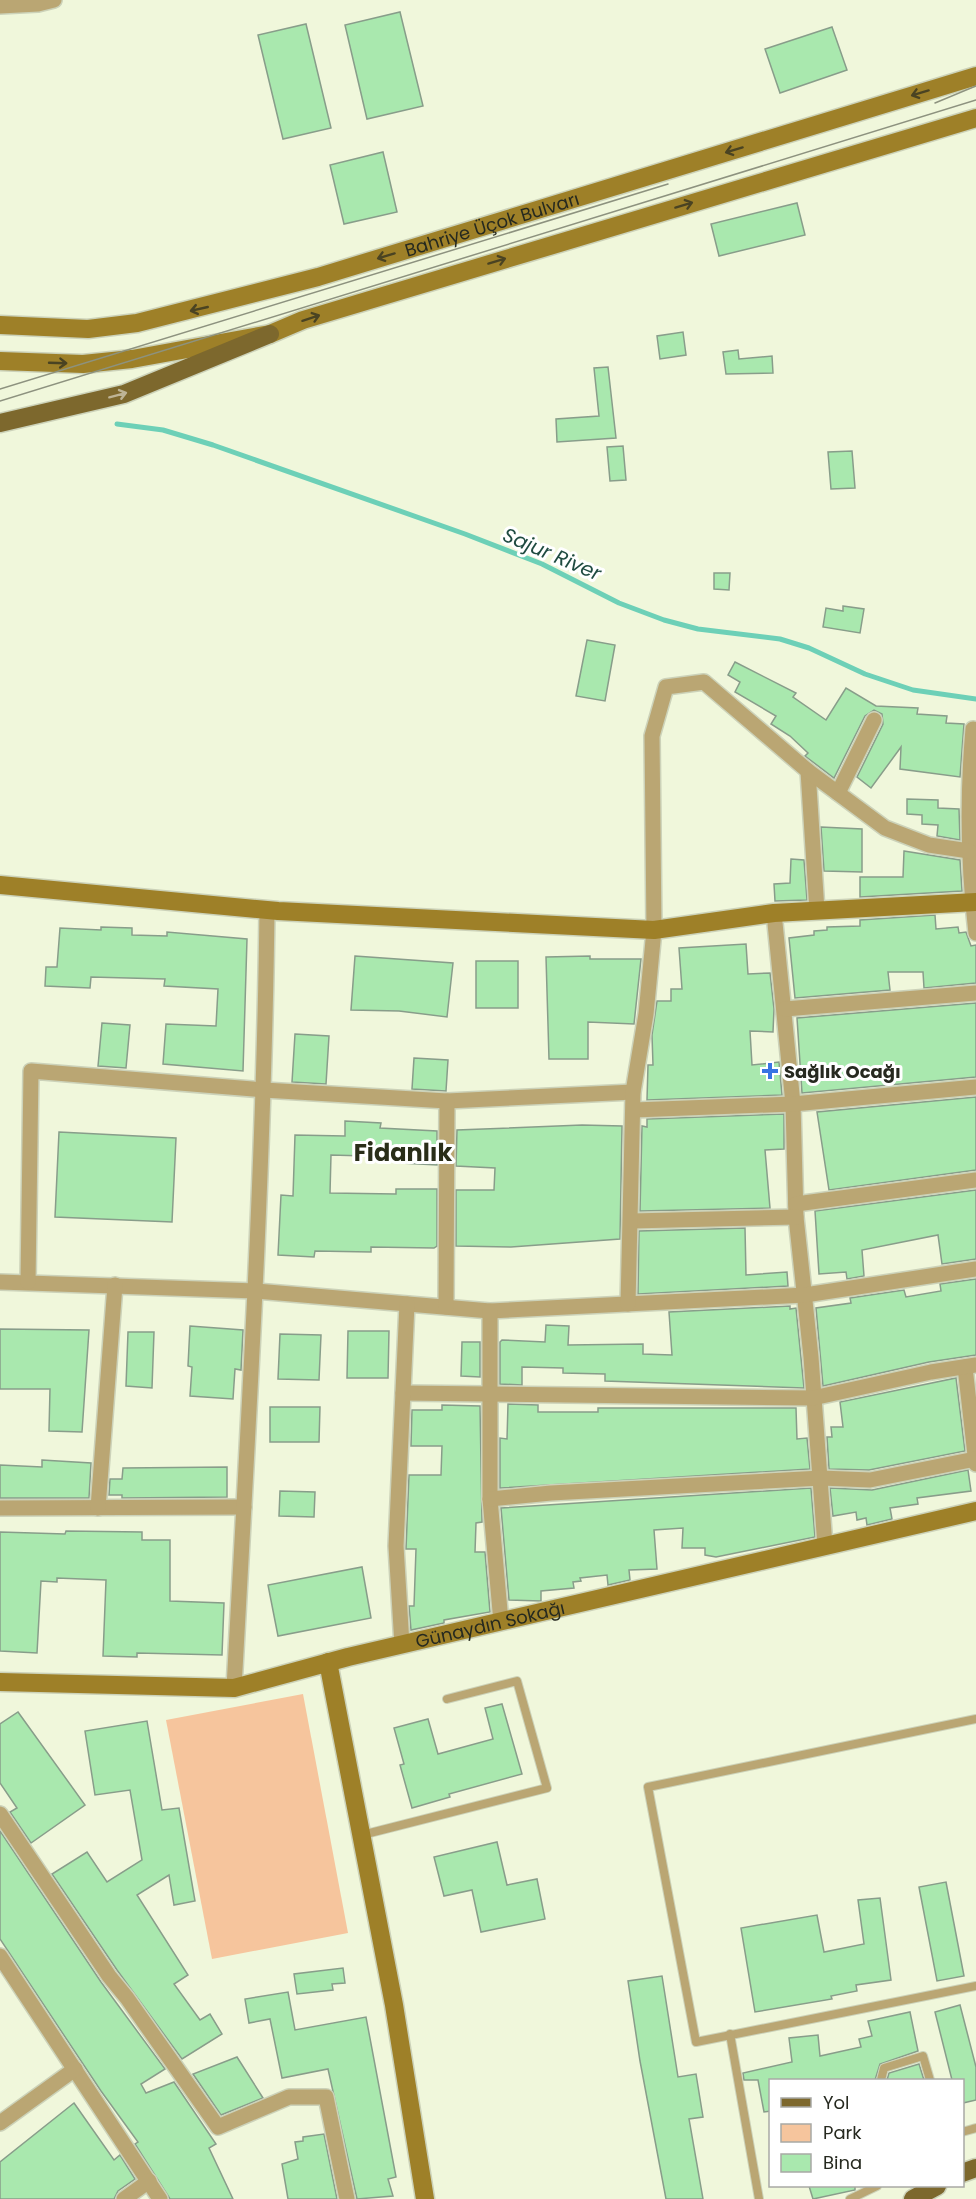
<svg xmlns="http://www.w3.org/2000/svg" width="976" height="2199" font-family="Poppins,sans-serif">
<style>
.green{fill:#f6c59d}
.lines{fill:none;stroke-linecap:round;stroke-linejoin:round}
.stream{stroke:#6dd0b7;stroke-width:5}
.building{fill:#a9e8ae;stroke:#889d8a;stroke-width:1.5}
.lane-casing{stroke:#ccd2b9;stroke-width:10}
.street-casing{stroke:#ccd2b9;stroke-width:18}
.secondary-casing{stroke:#ccd2b9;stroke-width:21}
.primary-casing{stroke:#ccd2b9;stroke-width:21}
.lane{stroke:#baa673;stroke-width:8}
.street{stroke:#baa673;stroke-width:15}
.secondary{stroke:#9e8028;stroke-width:18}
.primary{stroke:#7d682d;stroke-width:18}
.tram{stroke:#8d927f;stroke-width:1.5}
.oneway{stroke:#4a4322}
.oneway2{stroke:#beb496}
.poi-dot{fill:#3774e3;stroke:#fff;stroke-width:2}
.labels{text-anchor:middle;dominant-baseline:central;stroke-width:6;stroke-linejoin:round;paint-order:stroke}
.street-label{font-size:18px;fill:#26291f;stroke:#fff}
.poi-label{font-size:18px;font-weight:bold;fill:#26291f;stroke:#fff;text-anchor:start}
.water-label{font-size:20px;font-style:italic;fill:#1f4b41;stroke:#fff}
.district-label{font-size:24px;font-weight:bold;fill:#292d18;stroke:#fff}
</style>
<rect width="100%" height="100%" fill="#f0f7db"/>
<polygon class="green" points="303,1694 348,1933 212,1959 166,1720"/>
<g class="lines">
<polyline class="stream" points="117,424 163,430 213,445 465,534 542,564 619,603 664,620 698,629 780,639 809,648 865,674 913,690 976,699"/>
</g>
<g class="building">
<polygon points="400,12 423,106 367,119 345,25"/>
<polygon points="306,24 331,128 283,139 258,35"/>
<polygon points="832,27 847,70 780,93 765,49"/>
<polygon points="383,152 397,212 344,224 330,165"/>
<polygon points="797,203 805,235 719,256 711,224"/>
<polygon points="683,332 686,355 660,359 657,336"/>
<polygon points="738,350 739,359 772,356 773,373 726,374 723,352"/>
<polygon points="608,367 616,438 557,442 556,419 599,416 594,368"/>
<polygon points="623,446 626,480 610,481 607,447"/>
<polygon points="852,451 855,488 831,489 828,452"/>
<polygon points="714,573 730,573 729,590 714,589"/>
<polygon points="843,606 864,609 860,633 823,627 826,608 843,611"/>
<polygon points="587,640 615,645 605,701 576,696"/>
<polygon points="735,662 796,693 793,697 826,720 846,688 876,706 918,708 917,714 947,716 946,723 964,724 960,777 900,769 901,747 871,788 857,777 883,724 882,714 874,710 865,716 834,778 805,756 808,753 790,736 771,724 776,716 735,692 740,682 728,675"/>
<polygon points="907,799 938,800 938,808 959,809 960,840 937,836 938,825 922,824 922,815 907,814"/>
<polygon points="821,827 862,829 862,872 824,871"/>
<polygon points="904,851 960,860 962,891 860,897 860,877 903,877"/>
<polygon points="791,859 804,860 807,900 775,901 774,884 790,883"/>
<polygon points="935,915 936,929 958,927 959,933 966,932 971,946 976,945 976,983 924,988 923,972 888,972 890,990 795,998 789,938 814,935 814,931 827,930 827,927 860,926 860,920"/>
<polygon points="101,927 132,928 132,935 167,936 167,932 247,939 243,1071 163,1064 166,1024 216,1026 218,989 164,986 165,979 91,977 90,988 45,986 46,967 57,967 60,928 101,930"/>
<polygon points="746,944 748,974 770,973 774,1009 773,1032 750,1031 752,1065 779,1062 782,1095 647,1100 648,1065 653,1065 652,1035 657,1001 671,1001 671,989 682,989 679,948"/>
<polygon points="355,956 453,963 447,1017 399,1011 351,1010"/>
<polygon points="590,956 590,959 641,959 634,1024 588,1022 588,1059 549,1059 546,957"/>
<rect x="476" y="961" width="42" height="47"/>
<polygon points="976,1003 976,1077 802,1093 797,1018"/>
<polygon points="102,1023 130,1025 126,1068 98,1066"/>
<polygon points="295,1034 329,1036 326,1084 292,1082"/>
<polygon points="414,1058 448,1060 446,1091 412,1089"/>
<polygon points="976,1097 976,1170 829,1190 817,1112"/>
<polygon points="784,1114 784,1149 765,1150 770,1208 640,1211 642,1126 647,1127 647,1119"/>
<polygon points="345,1121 381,1123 380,1128 437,1131 437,1165 401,1163 401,1157 331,1155 330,1193 396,1194 396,1189 437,1189 437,1246 434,1248 371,1247 371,1252 315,1251 314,1257 278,1255 281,1195 293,1196 295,1135 345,1136"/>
<polygon points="582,1125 622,1126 620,1239 511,1247 456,1246 456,1190 494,1190 495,1168 456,1166 457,1130"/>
<polygon points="59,1132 176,1138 172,1222 55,1217"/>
<polygon points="976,1190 976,1259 942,1264 938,1235 862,1250 864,1276 847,1279 846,1272 819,1274 815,1211"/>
<polygon points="745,1228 746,1275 787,1272 788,1286 638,1294 639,1231"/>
<polygon points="976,1279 976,1355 929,1362 823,1386 816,1308 851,1303 850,1298 904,1290 906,1297 941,1291 940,1284"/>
<polygon points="790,1306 790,1309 796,1308 804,1388 605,1381 605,1374 563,1373 563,1368 522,1367 522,1385 500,1384 500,1342 502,1340 545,1342 546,1325 569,1326 568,1345 643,1344 643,1354 672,1355 669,1312"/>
<polygon points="190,1326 243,1330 241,1370 235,1369 233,1399 190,1396 192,1367 188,1366"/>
<polygon points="0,1329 89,1330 82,1432 49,1431 50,1389 0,1389"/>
<polygon points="348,1331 389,1331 388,1378 347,1378"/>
<polygon points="128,1332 154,1332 152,1388 126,1386"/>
<polygon points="280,1334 321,1335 319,1380 278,1379"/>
<polygon points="462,1342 480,1342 480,1377 461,1376"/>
<polygon points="956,1378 965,1451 869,1470 829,1469 827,1437 832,1437 831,1427 843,1427 840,1402"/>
<polygon points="508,1404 538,1405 538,1412 598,1412 598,1408 796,1408 797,1439 807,1438 810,1469 500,1488 500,1438 507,1439"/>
<polygon points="442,1405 480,1406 482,1522 476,1523 475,1552 485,1552 490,1612 444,1620 444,1623 411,1630 409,1606 414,1606 416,1549 406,1549 409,1475 441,1475 442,1446 411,1446 412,1410 442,1410"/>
<polygon points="270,1407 320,1407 319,1442 270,1442"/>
<polygon points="42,1460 91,1463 89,1498 0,1498 0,1465 42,1467"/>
<polygon points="227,1467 227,1497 122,1498 122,1495 109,1495 110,1479 122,1479 123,1468"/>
<polygon points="968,1470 971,1491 917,1498 918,1504 890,1508 892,1519 867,1525 866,1518 857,1520 856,1512 833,1516 830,1488 872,1490"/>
<polygon points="811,1488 815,1537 716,1557 705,1555 705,1548 682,1548 683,1528 654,1530 657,1569 629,1570 630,1580 608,1585 607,1575 580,1578 581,1581 573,1582 574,1588 541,1591 541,1601 509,1600 501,1508"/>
<polygon points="280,1491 315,1492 314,1517 279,1516"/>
<polygon points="66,1531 142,1532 142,1540 170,1540 170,1601 224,1603 222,1655 137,1653 137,1657 103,1656 106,1580 57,1578 57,1582 41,1581 37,1653 0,1651 0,1532 65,1534"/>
<polygon points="362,1567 371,1618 278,1636 268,1585"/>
<polygon points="502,1704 522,1774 449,1794 450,1797 412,1808 400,1765 404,1764 394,1728 428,1719 438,1754 493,1739 485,1708"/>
<polygon points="18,1712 85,1805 31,1843 10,1812 17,1808 0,1783 0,1724"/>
<polygon points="147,1721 162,1810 179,1808 195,1901 174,1905 169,1875 137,1895 188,1975 174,1984 200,2020 210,2014 222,2034 182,2059 117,1970 52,1874 87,1852 107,1882 142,1860 130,1790 95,1795 85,1731"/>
<polygon points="0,1831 101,1982 165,2069 141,2084 146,2093 174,2082 216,2144 209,2148 233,2199 170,2199 135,2144 138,2142 101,2091 0,1939"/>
<polygon points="497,1842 507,1885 537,1879 545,1919 481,1932 472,1890 444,1896 434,1857"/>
<polygon points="946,1882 964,1976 937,1981 919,1887"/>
<polygon points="880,1898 891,1980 856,1985 857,1991 831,1996 832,1999 755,2012 741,1928 817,1915 824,1952 864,1944 858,1900"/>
<polygon points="343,1968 345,1983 332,1984 333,1990 297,1994 294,1974"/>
<polygon points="662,1976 678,2077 696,2074 703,2117 689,2119 703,2199 666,2199 640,2061 628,1981"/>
<polygon points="288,1992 295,2030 366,2017 396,2177 388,2179 393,2196 357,2199 328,2069 282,2078 270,2019 249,2023 245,1999"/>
<polygon points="960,2005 976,2067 976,2100 963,2103 963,2080 952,2080 935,2012"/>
<polygon points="910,2012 918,2051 880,2064 875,2080 771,2080 771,2111 764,2112 758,2080 744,2080 743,2073 792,2062 789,2038 818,2035 820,2056 861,2047 859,2039 872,2036 868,2021"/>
<polygon points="237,2057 263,2098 221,2115 193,2074"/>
<polygon points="919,2064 924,2080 887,2080 889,2073"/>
<polygon points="74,2103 114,2160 120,2155 135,2179 118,2191 114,2199 0,2199 0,2162"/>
<polygon points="324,2134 337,2199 288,2199 282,2164 298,2159 295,2142 303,2141 303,2137"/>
<polygon points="809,2186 855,2186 855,2190 813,2199"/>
</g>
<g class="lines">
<g class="lane-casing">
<g id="lane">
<polyline points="976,1719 648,1787 696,2042 976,1986"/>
<polyline points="362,1835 547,1788 517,1681 447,1699"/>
<polyline points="730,2034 759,2199"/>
<polyline points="881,2080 884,2068 923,2056 930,2080"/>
<polyline points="962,2132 976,2128"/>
<polyline points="850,2199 877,2186"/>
</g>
</g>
<g class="street-casing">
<g id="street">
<polyline points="0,6 38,4 54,0"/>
<path d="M973,729C967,797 968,865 976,933"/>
<polyline points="808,771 817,911"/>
<polyline points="838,793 874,720"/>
<polyline points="774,913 793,1104 796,1217 811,1357 825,1546"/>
<polyline points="785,1009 976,993"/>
<polyline points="634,1110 793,1104 976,1087"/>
<polyline points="796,1204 976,1180"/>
<polyline points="632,1221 796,1217"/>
<polyline points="0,1282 256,1291 490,1311 805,1295 976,1269"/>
<polyline points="28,1282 31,1071 264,1090 447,1101 633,1092"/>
<polyline points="628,1304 633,1092 646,1014 654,930 652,736 666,687 704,682 808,771 885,828 929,845 969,851"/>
<polyline points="446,1307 447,1101"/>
<polyline points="490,1311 490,1499 501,1622"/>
<polyline points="965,1367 976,1464"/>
<polyline points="403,1393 813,1398 931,1372 976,1365"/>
<polyline points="490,1499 551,1493 821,1478 870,1480 975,1459"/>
<polyline points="0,1508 244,1507"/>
<polyline points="98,1508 115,1285"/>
<polyline points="402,1645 396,1546 407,1304"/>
<path d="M234,1688C248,1428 264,1169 267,909"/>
<polyline points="0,1814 109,1976 127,1998 218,2127 289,2097 326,2097 347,2199"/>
<polyline points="0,1956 160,2199"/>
<polyline points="0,2123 75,2069"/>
<polyline points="124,2199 149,2181"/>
</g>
</g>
<g class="secondary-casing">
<g id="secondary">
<path id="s1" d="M0,325L88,329L137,323L318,277L976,76"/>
<polyline points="0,361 83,364 132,359 270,334 303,320 976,118"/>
<polyline points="0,885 278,911 654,930 774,913 976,902"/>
<polyline points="328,1662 394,2005 425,2199"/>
<path id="s2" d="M0,1682L234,1688L348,1657L976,1511"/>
</g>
</g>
<g class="primary-casing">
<g id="primary">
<polyline points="0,423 124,394 270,334"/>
<polyline points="962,2173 976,2168"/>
<polyline points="913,2199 937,2186"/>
</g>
</g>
<use href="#lane" class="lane"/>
<use href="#street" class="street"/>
<use href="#secondary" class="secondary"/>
<use href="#primary" class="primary"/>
<g class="tram">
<polyline points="935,103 976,86"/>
<polyline points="0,389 668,184"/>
<polyline points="0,401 976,100"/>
</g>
</g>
<defs><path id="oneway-shaft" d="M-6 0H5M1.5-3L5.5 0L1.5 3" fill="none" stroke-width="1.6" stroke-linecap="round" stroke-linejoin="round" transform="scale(1.5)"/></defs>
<g class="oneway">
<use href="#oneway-shaft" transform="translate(920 93) rotate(163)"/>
<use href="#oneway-shaft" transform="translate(734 150) rotate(163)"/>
<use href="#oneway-shaft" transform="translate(684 205) rotate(-17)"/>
<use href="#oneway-shaft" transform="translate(386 256) rotate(163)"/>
<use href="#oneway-shaft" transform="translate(497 261) rotate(-17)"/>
<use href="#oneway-shaft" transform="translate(199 309) rotate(167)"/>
<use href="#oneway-shaft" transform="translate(311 318) rotate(-18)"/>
<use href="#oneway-shaft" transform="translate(58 363) rotate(2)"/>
</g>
<use class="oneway2" href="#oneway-shaft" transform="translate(118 395) rotate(-15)"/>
<path class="poi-dot" d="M767 1062h6v6h6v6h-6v6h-6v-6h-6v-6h6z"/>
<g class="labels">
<g class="street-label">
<text stroke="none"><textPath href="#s1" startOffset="506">Bahriye Üçok Bulvarı</textPath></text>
<text stroke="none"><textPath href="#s2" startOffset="498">Günaydın Sokağı</textPath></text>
</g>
<g class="poi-label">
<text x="784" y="1071">Sağlık Ocağı</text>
</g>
<g class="water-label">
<text transform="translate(552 554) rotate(23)">Sajur River</text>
</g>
<g class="district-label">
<text x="403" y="1152">Fidanlık</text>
</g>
</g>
<rect x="769" y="2079" width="195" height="108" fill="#ffffff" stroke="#a8a9a5" stroke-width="1.5"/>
<rect x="781" y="2098" width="30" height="9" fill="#7d682d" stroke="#a8a9a5" stroke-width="1.5"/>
<text x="823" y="2109" font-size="18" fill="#26291f">Yol</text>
<rect x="781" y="2124" width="30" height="18" fill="#f6c59d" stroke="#a8a9a5" stroke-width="1.5"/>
<text x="823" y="2139" font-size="18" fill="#26291f">Park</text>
<rect x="781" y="2154" width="30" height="18" fill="#a9e8ae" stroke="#a8a9a5" stroke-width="1.5"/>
<text x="823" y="2169" font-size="18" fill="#26291f">Bina</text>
</svg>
